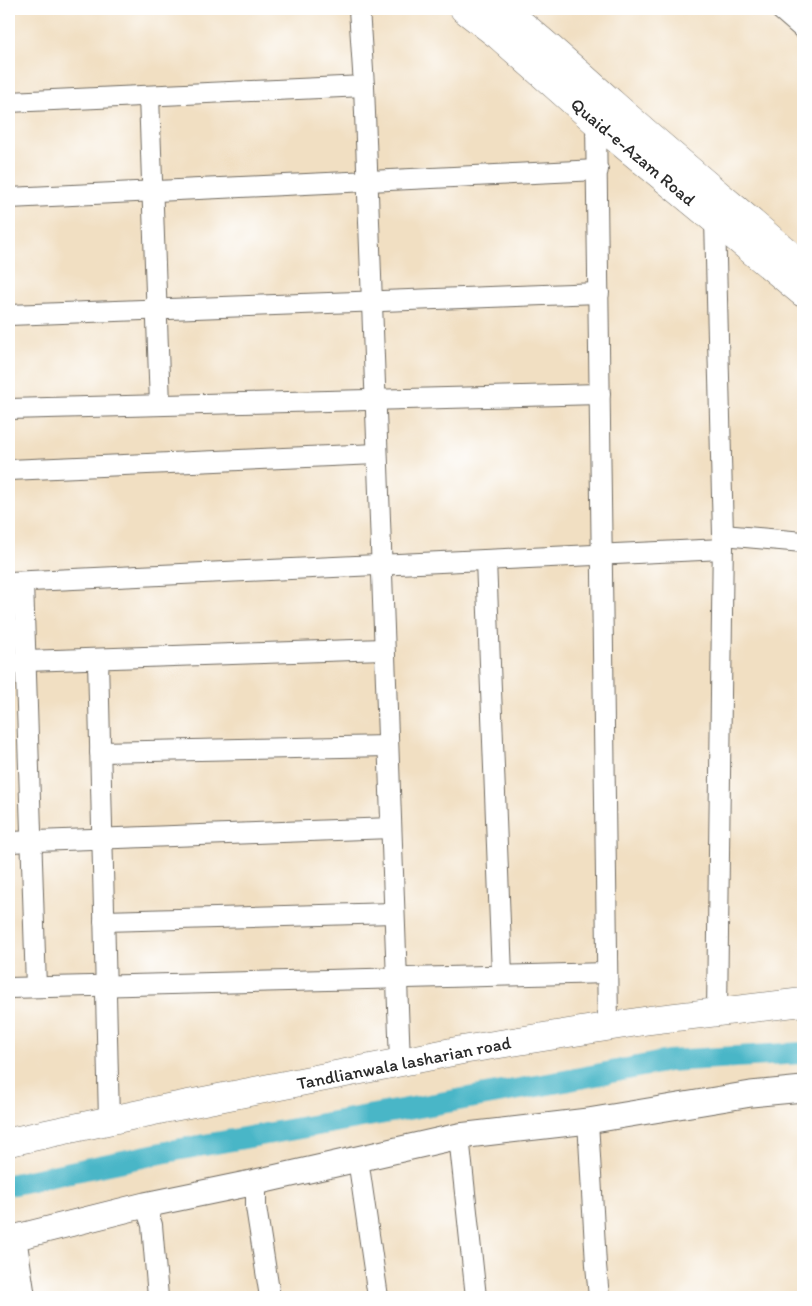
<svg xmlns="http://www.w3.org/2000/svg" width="812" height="1306" font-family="Itim,sans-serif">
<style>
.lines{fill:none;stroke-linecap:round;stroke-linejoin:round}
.canal{stroke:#4ab6c7;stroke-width:22}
.minor-casing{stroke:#706a60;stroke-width:22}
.tertiary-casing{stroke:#706a60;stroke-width:27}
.secondary-casing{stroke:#706a60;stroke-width:29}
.primary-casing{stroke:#706a60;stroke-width:29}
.minor{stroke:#fff;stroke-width:20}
.tertiary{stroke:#fff;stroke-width:25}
.secondary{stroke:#fff;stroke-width:28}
.primary{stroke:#fff;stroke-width:28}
.labels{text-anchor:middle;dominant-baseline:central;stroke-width:4;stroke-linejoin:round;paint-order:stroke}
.street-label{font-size:18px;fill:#2b2b2b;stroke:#fff}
</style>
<rect width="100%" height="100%" fill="#fff"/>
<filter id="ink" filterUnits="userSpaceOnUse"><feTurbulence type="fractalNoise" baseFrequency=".02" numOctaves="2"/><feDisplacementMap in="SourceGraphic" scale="10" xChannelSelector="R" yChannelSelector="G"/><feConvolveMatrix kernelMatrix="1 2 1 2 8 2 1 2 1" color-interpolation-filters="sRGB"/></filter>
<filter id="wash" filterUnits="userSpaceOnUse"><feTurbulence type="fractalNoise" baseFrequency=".0096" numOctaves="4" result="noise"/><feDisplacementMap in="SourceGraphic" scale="20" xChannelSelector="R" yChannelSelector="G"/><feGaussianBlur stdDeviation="1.12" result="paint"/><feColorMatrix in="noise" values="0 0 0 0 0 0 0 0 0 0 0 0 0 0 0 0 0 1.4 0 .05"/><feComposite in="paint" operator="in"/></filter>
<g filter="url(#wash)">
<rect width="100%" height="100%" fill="#f1dfc2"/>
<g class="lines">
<polyline class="canal" points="9,1185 176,1150 565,1081 668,1061 803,1053"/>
</g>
</g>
<g filter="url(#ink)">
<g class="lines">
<g class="minor-casing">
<g id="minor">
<polyline points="359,9 364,86 400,1062"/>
<polyline points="780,9 803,29"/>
<polyline points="149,96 160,405"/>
<polyline points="9,102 364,86"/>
<polyline points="596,122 608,1027"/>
<polyline points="9,198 598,170"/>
<polyline points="715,220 723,535 717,1013"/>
<polyline points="9,315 599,293"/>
<polyline points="9,409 600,394"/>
<polyline points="9,470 377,454"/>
<polyline points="723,535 803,542"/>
<polyline points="486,560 502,975"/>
<polyline points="9,582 723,549"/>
<polyline points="23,582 36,987"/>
<polyline points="98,659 109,1120"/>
<polyline points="26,661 384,649"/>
<polyline points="100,752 388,746"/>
<polyline points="9,842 391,828"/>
<polyline points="104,921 394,913"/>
<polyline points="9,988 607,973"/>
<polyline points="588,1121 596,1265 599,1297"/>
<polyline points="459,1136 476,1297"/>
<polyline points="358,1159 378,1297"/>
<polyline points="256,1182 256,1207 270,1297"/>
<polyline points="145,1205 152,1225 158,1297"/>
<polyline points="16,1237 25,1297"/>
</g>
</g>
<g class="tertiary-casing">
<polyline id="tertiary" points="9,1239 145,1205 256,1182 459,1136 588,1121 751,1094 803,1089"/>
</g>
<g class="secondary-casing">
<polyline id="secondary" points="9,1142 163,1109 462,1050 650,1020 803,1002"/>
</g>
<g class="primary-casing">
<g id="primary">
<polyline points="464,9 499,36 596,122 803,293"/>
<path d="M503,9C541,39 576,71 612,103C675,159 740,212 803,266"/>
</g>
</g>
<use href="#minor" class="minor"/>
<use href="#tertiary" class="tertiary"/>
<use href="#secondary" class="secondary"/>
<use href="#primary" class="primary"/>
</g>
</g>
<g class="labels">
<g class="street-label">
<text transform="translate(633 152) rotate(40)">Quaid-e-Azam Road</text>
<text transform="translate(404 1063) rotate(-11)">Tandlianwala lasharian road</text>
</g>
</g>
<rect width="812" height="1306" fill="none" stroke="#fff" stroke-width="30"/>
</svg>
